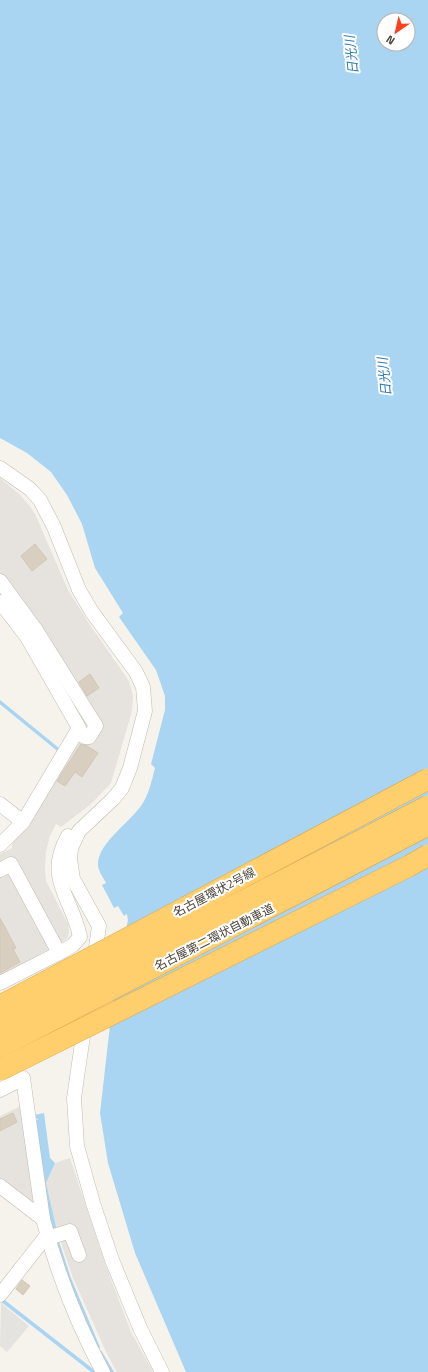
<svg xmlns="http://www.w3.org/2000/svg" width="428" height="1372" font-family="'Titillium Web','Noto Sans JP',sans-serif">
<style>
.industrial{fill:#e6e2dd}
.parking{fill:#e5e3e0}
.water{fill:#a9d4f2;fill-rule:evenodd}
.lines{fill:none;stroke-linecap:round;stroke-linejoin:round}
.stream{stroke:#a9d4f2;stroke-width:3.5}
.building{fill:#d8cfc1;stroke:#d3c7b4}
.minor-casing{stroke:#c2bbae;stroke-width:15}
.minor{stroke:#fff;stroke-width:14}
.highway-bridge-casing{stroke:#e0a43c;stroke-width:22;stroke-linecap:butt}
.highway-bridge{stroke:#ffcf6e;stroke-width:21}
.labels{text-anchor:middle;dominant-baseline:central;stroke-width:4;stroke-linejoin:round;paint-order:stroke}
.street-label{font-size:12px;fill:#4b4439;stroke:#fff}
.water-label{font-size:13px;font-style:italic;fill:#2e7ab2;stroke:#fff}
</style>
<rect width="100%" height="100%" fill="#f6f3ec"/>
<g class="industrial">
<polygon points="0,478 19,494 29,505 35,514 68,590 90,625 129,681 133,696 132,711 111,783 91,804 61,827 56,824 50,836 46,852 45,868 46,881 68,924 69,931 68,937 64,941 0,975 0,854 12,848 12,844 29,823 88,728 32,633 0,590"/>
<polygon points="21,1106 36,1208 0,1181 0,1116"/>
<polygon points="70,1158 105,1264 131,1332 153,1372 117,1372 107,1354 73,1278 57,1231 46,1183 55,1163"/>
</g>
<polygon class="parking" points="1,1303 29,1326 7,1352 0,1346"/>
<g class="water">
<path d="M0,0H428V1372H186L135,1253L108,1163L100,1113L115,982L128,920L127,914L124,916L118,906L114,908L102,885L106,883C103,877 99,872 98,866C96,844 132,821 143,803C149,793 152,780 155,768L151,764L165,710V696L156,670L119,617L123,613L95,568L82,524L67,495L51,472L27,453L0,438ZM384,20H408V44H384Z"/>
<polygon points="44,1113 50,1158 55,1163 46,1183 57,1231 54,1232 42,1188 35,1121 38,1120 34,1115"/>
</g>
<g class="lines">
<g class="stream">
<polyline points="0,702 60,751"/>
<polyline points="58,1244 69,1278 98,1347"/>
<polyline points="3,1301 94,1372"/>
<polyline points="100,1352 112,1372"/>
</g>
</g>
<g class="building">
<polygon points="35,544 47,559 32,571 21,556"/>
<polygon points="90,674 99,688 87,696 79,682"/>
<polygon points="81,744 87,746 98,753 82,777 75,772 65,786 57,781"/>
<polygon points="0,918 16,948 13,949 20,962 0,973"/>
<polygon points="13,1113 17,1122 0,1131 0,1119"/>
<polygon points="22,1280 30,1286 23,1295 16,1289"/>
</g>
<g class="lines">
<g class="minor-casing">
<g id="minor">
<polyline points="0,468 30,489 40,500 54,527 79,590 92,612 136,672 143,687 145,711 130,768 122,788 113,799 79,831 71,848 70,859 73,879 99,926 94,962"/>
<polyline points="0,581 36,630 96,726 89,737 85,737 77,732"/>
<polyline points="0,602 27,637 79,728 23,822 0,804"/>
<polyline points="0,845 23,822"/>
<polyline points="0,870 11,864 59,953"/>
<path d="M0,983L65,950L73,945L80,937C72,897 44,879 68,836"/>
<polyline points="85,1022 74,1098 77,1146 93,1203 112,1260 140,1328 162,1372"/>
<path d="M0,1090L23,1078L43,1219C57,1272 77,1324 103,1372"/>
<polyline points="0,1186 43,1219"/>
<polyline points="48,1238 70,1231 79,1255"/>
<polyline points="0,1295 47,1235"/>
</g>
</g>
<use href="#minor" class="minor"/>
<g class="highway-bridge-casing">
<g id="highway-bridge">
<polyline points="0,1006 428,779"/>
<polyline points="0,1027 48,1001 428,806"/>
<polyline points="0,1047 428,825"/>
<polyline points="0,1070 409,866 428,855"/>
</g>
</g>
<use href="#highway-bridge" class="highway-bridge"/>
</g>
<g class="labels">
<g class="street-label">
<text transform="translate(214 892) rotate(-28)">名古屋環状2号線</text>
<text transform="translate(214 937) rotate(-27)">名古屋第二環状自動車道</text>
</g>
<g class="water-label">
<text transform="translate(351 55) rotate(-96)">日光川</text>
<text transform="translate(384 377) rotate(-96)">日光川</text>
</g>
</g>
<g transform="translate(396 32) rotate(214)"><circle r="19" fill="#ffffff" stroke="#b7b4b0"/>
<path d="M0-3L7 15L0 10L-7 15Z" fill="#fc3f1d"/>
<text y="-6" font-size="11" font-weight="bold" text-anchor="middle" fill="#4b4439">N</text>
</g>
</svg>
